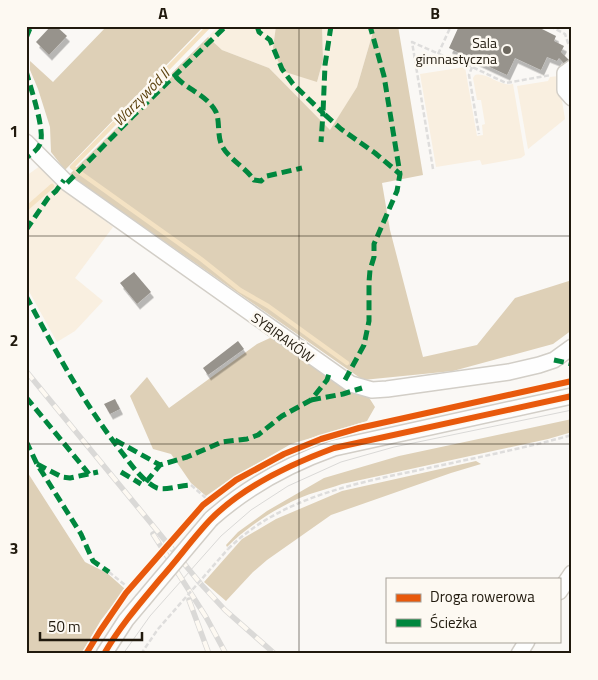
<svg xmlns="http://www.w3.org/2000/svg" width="598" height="680" font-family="'Titillium Web',sans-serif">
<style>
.green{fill:#f9efe0}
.forest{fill:#ded0b7}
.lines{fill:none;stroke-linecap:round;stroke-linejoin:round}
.stream{stroke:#f4e2c3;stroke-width:4.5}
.building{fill:#97938c;filter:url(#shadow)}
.minor-casing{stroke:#d2cec7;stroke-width:18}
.path{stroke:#dedddc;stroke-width:2.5;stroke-dasharray:5 2.5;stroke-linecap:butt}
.minor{stroke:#fefefe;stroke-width:15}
.tram{stroke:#dad9d7;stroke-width:1}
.rail-casing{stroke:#dad9d7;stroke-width:5.5}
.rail{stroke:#fdf9f2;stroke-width:4;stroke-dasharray:11;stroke-linecap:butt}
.minor-bridge-casing{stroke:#d2cec7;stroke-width:18;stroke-linecap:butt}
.path-bridge{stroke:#dedddc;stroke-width:2.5;stroke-dasharray:5 2.5;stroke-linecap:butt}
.minor-bridge{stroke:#fefefe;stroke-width:15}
.quiet{stroke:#00873e;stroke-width:5;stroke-dasharray:10 5;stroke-linecap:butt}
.cycleway-casing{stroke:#fdf9f2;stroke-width:9}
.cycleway{stroke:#e8590c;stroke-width:6}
.grid{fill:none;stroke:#211a0e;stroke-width:1;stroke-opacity:0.55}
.poi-dot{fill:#6d685f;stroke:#fdf9f2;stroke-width:2}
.labels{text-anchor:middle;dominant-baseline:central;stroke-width:5;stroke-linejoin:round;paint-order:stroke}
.poi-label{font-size:14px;fill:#211a0e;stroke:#fdf9f2;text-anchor:end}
.street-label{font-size:14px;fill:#211a0e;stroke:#fdf9f2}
.water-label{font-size:15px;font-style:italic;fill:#5e4411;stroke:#fdf9f2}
.neatline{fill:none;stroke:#211a0e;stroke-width:2}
.grid-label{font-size:16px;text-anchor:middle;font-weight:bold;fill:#211a0e}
</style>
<defs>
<filter id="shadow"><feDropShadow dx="3" dy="5.5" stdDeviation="0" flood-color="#0004"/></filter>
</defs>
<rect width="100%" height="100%" fill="#faf8f5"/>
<g class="green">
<polygon points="218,26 276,26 273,48 317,82 323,60 322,26 371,26 373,32 357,87 330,131 269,68 222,50 208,37"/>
<path d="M465,67L477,136L483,135L482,125L485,124L481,100H477L473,78L475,75C488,72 499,87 513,84L525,155L521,158L482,165L480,160L436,167L420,74Z"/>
<polygon points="558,76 565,119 528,149 517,86 548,81 550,77"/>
<polygon points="40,166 64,190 113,227 75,278 103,301 75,331 57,342 26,286 26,176"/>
<path d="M572,387V388L324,443C288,455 234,482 206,508V506C235,481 288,454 324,442Z"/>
</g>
<g class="forest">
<polygon points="107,26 204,26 65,170 51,152 50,127 38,89 30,70 30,61 53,82"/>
<polygon points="276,26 322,26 323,60 317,82 282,71 273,48"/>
<polygon points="371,26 398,26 423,175 382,183 390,230 423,357 477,345 515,298 572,280 572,330 553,344 453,371 363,380 69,175 208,37 222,50 269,68 330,130 357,87 373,32"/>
<polygon points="270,338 279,341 336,382 368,396 375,407 367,421 291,444 232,478 206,496 191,483 171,454 153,449 130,396 147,377 169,408 257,344"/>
<path d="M572,419V432L548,439L342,484C325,490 306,494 291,502C267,514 245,529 227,547L226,545L238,532L267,511L324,478L399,456Z"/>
<polygon points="476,461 481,464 451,473 331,515 267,560 253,572 226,601 204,582 242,539 276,519 342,491"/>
<polygon points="26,470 85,562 107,573 125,589 101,620 81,654 26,654"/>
</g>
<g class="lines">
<g class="stream">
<polyline points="209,26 72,167 201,259 240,290 268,306 347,363"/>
<polyline points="26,209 52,186"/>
</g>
</g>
<g class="building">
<polygon points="51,26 56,26 67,36 49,55 36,42"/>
<polygon points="459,26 536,26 556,36 554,41 564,46 561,52 572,63 572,72 559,58 557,61 547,57 541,70 515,58 507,75 449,48"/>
<polygon points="134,272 151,292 137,304 120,283"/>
<polygon points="238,341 244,349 208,375 203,368"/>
<polygon points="115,399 120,409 110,414 104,404"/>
</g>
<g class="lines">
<g class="minor-casing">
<g id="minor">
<polyline points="572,68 565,73 565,90 572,98"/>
<polyline points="26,142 67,183 351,384 372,390 387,389 509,372 539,365 554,360 572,347"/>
<path d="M211,519C247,487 289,464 334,448L572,396"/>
<polyline points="559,592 572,573"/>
<polyline points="104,654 126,620 142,601"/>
<polyline points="519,654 527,641"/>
</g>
</g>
<g class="path">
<polyline points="550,26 565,34 568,43 572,47"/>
<polyline points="438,54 451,26"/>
<polyline points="472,67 469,75 479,134"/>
<polyline points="433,169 412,42 457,62 466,64 506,83 551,75"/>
<polyline points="191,485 208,500"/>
<path d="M228,549C279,499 351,484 419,470C470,459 521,449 572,435"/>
<polyline points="109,572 130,589"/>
<polyline points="141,654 158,629"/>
</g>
<use href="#minor" class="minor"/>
<polyline class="tram" points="123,654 150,616 221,536 251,510 288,486 341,462 394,447 572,410"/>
<g class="rail-casing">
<g id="rail">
<polyline points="26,371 200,583 225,610 275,654"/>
<polyline points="153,534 206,617 226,654"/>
<polyline points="189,600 209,654"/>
</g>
</g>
<use href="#rail" class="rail"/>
<g class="minor-bridge-casing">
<polyline id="minor-bridge" points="142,601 211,519"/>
</g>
<polyline class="path-bridge" points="158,629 228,549"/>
<use href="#minor-bridge" class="minor-bridge"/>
<g class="quiet">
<polyline points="257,26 259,32 270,40 282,69 293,84 323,113 321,142"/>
<polyline points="331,26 325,65 323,113 341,129 375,153 400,174"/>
<polyline points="26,38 31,26"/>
<path d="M26,71C30,86 46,132 40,144C38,150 31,154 26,158"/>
<path d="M176,77C188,90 207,95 216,112C220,121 217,136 222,146C229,159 246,168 254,180L261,181L267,176L302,168"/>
<polyline points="67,183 133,116 226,26"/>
<polyline points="26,230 48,198 56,191 64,180"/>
<path d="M26,296C55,350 83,402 120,450C131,464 141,480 157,488C165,491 181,485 191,485"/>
<polyline points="554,360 572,364"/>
<polyline points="345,380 364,345 369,321 369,282 370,270 374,257 374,244 397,191 400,174 384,76 370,26"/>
<polyline points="26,397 89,474"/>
<polyline points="311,400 343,394 362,388"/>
<polyline points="115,440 160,465"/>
<polyline points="26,441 37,464 81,534 93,561 109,572"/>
<polyline points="37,464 62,477 70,478 98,472"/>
<polyline points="121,472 141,484"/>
<polyline points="146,482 160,465 187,457 222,442 247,439 258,435 282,416 311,400 327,380 330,371"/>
</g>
<g class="cycleway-casing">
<g id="cycleway">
<polyline points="86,654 100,631 126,593 203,505 236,480 284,454 321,439 359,428 572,381"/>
<path d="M104,654C120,626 141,602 161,578C178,559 193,538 210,520C243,486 291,464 334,448L572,396"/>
</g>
</g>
<use href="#cycleway" class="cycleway"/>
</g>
<path class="grid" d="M299,26V654M26,236H572M26,444H572"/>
<circle class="poi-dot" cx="507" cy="50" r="5"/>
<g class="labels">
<g class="poi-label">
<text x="497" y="42">Sala<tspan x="497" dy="16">gimnastyczna</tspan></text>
</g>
<g class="street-label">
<text transform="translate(283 337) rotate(36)">SYBIRAKÓW</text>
</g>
<g class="water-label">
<text transform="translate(141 97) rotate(-46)">Warzywód II</text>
</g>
</g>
<rect width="598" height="680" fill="none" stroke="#fdf9f2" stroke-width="55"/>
<rect x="386" y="578" width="175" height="65" fill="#fdf9f2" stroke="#a5a097"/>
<rect x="396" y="594" width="25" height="8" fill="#e8590c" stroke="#a5a097"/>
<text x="430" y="602" font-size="15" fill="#211a0e">Droga rowerowa</text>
<rect x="396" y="619" width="25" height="8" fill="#00873e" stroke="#a5a097"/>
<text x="430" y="628" font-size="15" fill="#211a0e">Ścieżka</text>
<path d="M40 632v8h102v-8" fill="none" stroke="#211a0e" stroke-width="2.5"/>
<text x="48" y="632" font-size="15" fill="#211a0e" stroke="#fdf9f2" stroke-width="4" paint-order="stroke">50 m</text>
<rect x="28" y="28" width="542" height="624" class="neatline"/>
<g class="grid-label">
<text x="163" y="19">A</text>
<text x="435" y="19">B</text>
<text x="14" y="137">1</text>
<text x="14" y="346">2</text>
<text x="14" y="554">3</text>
</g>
</svg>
